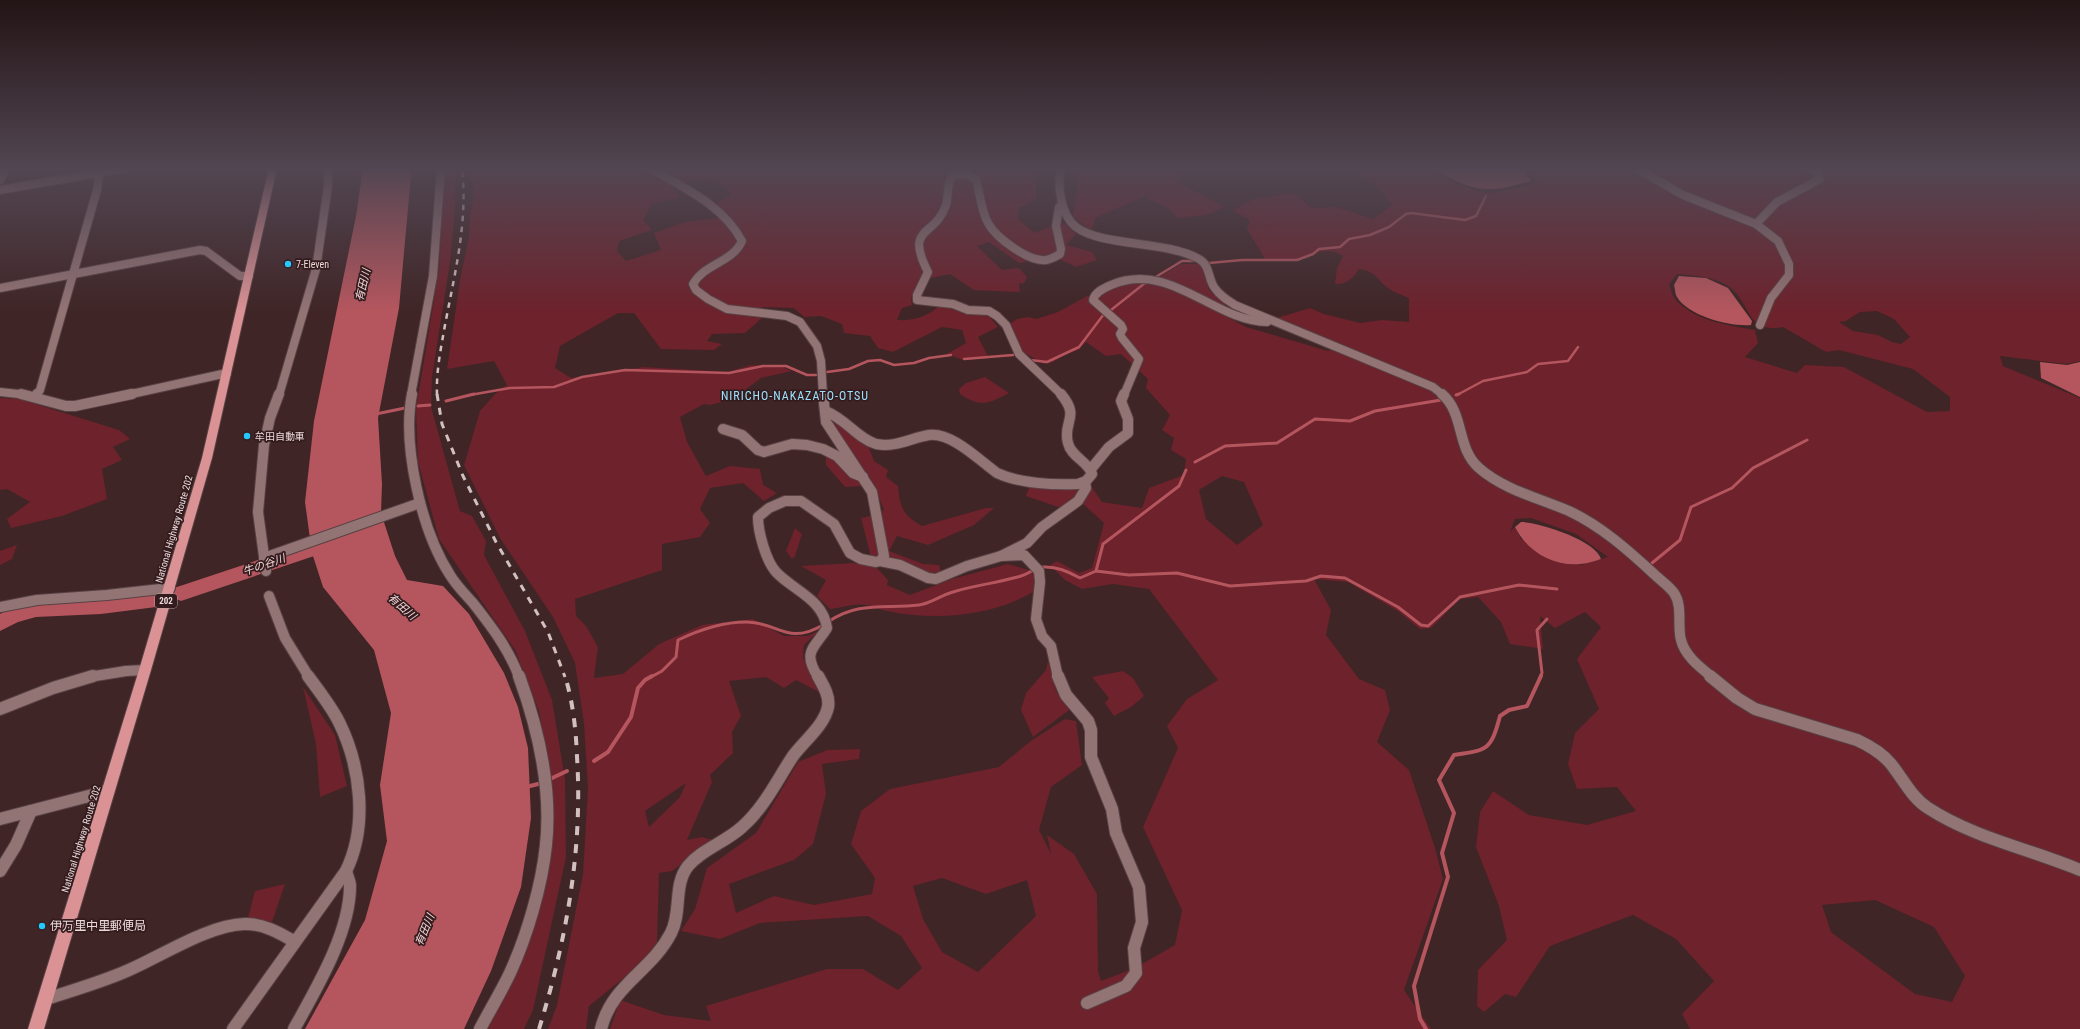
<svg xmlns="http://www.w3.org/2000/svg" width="2080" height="1029" font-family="'Roboto Condensed','Noto Sans JP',sans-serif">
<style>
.green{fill:#6d222c;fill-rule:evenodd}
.water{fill:#b5565e}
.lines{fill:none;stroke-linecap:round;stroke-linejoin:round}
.stream-far2{stroke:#b5565e;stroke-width:2.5}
.stream-far1{stroke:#b5565e;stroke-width:3}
.stream{stroke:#b5565e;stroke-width:4}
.river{fill:#b5565e;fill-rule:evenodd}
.minor-far2-casing{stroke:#584244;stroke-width:10}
.minor-far1-casing{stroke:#584244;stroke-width:12}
.minor-casing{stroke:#584244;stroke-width:14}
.trunk-casing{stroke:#584244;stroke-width:2}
.minor-far2{stroke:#937475;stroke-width:8}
.minor-far1{stroke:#937475;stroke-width:10}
.minor{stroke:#937475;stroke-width:12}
.trunk{fill:#da9295;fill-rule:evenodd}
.rail-far2{stroke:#d2c0c0;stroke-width:2.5;stroke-dasharray:5.5 5.5;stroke-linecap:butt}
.rail-far1{stroke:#d2c0c0;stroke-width:3;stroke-dasharray:7 7;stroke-linecap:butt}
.rail{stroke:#d2c0c0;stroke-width:4;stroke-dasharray:9 9;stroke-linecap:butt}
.poi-dot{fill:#23c9fe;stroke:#341b1d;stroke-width:1.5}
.labels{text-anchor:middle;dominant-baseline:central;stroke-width:3.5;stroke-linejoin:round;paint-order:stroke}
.shield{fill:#341b1d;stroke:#b4a1a1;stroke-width:1}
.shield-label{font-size:9px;font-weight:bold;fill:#ebdada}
.poi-label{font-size:10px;fill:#ebdada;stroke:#341b1d;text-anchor:start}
.street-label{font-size:10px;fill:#ebdada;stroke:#341b1d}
.water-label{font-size:11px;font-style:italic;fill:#f3d7d8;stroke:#341b1d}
.quarter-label{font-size:12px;letter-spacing:1px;fill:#9be0fd;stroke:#341b1d}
.near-poi-label{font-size:12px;fill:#ebdada;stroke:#341b1d;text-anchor:start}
</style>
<rect width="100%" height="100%" fill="#3f2526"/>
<g class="green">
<polygon points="456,168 455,210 450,262 432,377 431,407 460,511 472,516 486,541 484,555 525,631 552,700 565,779 566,857 533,1010 524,1029 488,1029 514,977 552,844 552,786 539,711 515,650 439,539 418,462 416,408 439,270 445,169"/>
<path d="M471,168H1036V199L1019,208L1018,219L1034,233L1062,222L1076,234L1066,245L1092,252L1097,260L1076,267L1053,256L1019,263L989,242L977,246L1002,270L1019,268L1027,277L1024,283L1019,284L1020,292L974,290L950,274L922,280L911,298L912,305L902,308L897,320C914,321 926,317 939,306L971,314H987L998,327L978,337L989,358L963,360L947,354L966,343L962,330L942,327L893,352L878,348L870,336L844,333L842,324L821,316L804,317L794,308L763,307L762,318L745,333L712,334L707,341L722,344L714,350L661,349L634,313H618L560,346L555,368L571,378L644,367L728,372L751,365L782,367L792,371L761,378L733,399L710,405L704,404L680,417L687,442L706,476L730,466L760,469L763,485L777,493L764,501L743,483L710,488L700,509L710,523L700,537L662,544V570L575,599L576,616L586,626L598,647L594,678L623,674L659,644L702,625L753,619L784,636H807L819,631L804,645L803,658L821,693L796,680L784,688L766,677L729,681L741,716L732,732L733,753L710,775L712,782L687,840L702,837L712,840L672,871L659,873L657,942L641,964L589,1006L586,1029H548L557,1005L583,874L588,788L584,724L575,663L553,617L500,538L464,465L480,411L495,394L507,385L494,361L447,369L460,280L469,236L470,216L474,197ZM714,178L732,195L716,203L718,218L685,222L654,233L661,250L626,261L617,251L619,241L652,230L643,220L652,204L680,197L673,187L680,183ZM686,783L680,797L649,827L645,811Z"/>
<polygon points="1062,168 1181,168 1182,176 1177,181 1179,183 1225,207 1206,215 1178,218 1165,206 1146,198 1154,192 1095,218 1092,231 1073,217 1078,178"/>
<path d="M1350,168H1434C1442,179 1475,193 1490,193C1498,193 1534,184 1541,180L1535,178L1523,168H2080V361L2066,364L2000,356L2003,366L2080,398V1029H1690L1682,1014L1714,981L1676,939L1633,915L1550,946L1516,997L1505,994L1484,1012L1477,1006L1478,970L1507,940L1499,906L1476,847L1480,812L1493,791L1529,815L1587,825L1636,811L1617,787L1577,789L1568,764L1575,733L1599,709L1577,659L1601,627L1585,612L1555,628L1540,616L1543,649L1510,644L1501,622L1478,597L1460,599L1431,628L1420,629L1398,611L1348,582L1314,579L1331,610L1326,635L1359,679L1385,690L1390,710L1377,742L1409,770L1435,848L1443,879L1404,990L1431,1029H610L620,1000L664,1015L711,1021L706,1006L827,969H863L898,990L922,968L901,936L868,916L760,923L720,939L681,931L695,909L707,868L756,833L798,762L827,750L860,749L859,759L822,764L826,794L813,844L794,860L729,884L736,913L774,896L814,905L872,894L875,878L851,844L861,811L890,789L999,767L1032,740L1065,719L1076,721L1082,765L1051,787L1039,830L1051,854L1047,835L1074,854L1097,894L1098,971L1101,981L1135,968L1175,945L1182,910L1143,827L1178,748L1167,726L1187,699L1218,680L1149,589L1113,584L1082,589L1065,580L1050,565L1057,561L1079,573L1092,568L1104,523L1082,503L1058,507L1026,496L1029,488L1091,486L1102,502L1142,508L1149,488L1184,475L1186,459L1171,450L1174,438L1162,430L1170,415L1146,388L1148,379L1121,354L1106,356L1086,342L1078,350L1064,355L1053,362L1044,364L1023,352L1010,324L1017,319L1028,317L1036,319L1058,312L1087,296L1098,297L1120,284L1151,282L1181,264H1199L1205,272L1209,290L1226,305L1214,310L1246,327L1328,351L1344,345L1277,318L1310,308L1324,314L1360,323L1382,320L1409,322V298C1403,295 1394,293 1388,288C1376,279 1377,272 1359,269C1354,278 1345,285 1335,284L1337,268L1343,256C1325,245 1315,255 1297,259C1288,261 1275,259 1265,259L1247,229L1250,220L1232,210L1255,199L1293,193L1312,208L1336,207L1373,219L1392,205L1384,193ZM1677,274C1693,275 1717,277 1731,288C1751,305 1747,334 1783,327L1826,352L1839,350L1913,369L1950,397V411L1927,412L1844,367L1805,365L1797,373L1745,357L1758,343L1755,330C1728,325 1694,321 1675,299C1672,295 1671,289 1669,284ZM1877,311L1894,319L1910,337L1901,344L1892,342L1878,335L1853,331L1839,322L1846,321L1860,312ZM1222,476L1244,482L1263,525L1237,545L1206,519L1199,490ZM1531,518L1576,534L1608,557L1581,565L1521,539L1515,527L1510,532L1515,519ZM942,878L986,894L1027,880L1036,916L978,972L942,952L923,919L913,886ZM1875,900L1934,927L1965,976L1952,1002L1915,994L1831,932L1822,905Z"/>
<path d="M985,377L1009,393C988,404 980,408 960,394L959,389L966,383Z"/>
<polygon points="0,398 19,399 119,430 130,439 113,447 122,460 102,469 107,499 62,516 11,528 7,519 30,502 7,489 0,490"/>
<path d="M837,418L868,445L874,461L888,470L886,477L898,486C900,508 903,515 922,526L986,508H994L974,525L928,545L897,536L889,551L923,564L939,565L941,572L921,573L871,557L861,518L875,515L884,510L873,483L864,486L845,487L826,465V455L851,457L844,439L830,420Z"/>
<polygon points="795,528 802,534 795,556 792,559 786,551"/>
<polygon points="17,545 12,559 0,565 0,551"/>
<path d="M854,563L876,567L888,580L887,585L910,595L952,579L1008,564L1035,572L1033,592C991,617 935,621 887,611C880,610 873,605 866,605C855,603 841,608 830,609L817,596L826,580L801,566Z"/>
<polygon points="1048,661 1056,691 1069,710 1033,737 1021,710 1026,693 1046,670"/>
<polygon points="1123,671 1133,678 1144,696 1131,707 1114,716 1105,703 1109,698 1092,677"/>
<polygon points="303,687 335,735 347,786 320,797 316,744"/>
<polygon points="285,884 272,922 248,918 255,891"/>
</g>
<g class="water">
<polygon points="363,168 411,168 411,175 399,308 378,418 382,484 381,513 395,556 407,580 443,586 469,614 504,673 518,707 528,748 531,818 521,887 491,971 464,1029 305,1029 365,920 387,841 380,785 391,713 374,650 323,587 312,553 305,502 314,421 356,216"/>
<path d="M1435,168H1521L1531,181C1518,184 1504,189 1490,189C1472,190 1449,179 1435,168Z"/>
<path d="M1679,276L1706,278L1728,288L1752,321L1751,325C1731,327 1688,316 1677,297C1675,294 1675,288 1674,285Z"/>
<polygon points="2040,362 2067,365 2080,362 2080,397 2041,378"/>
<path d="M1521,522C1538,522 1596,540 1601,559C1594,561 1587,564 1580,564C1552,566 1527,551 1515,527Z"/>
</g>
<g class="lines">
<g class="stream-far2">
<polyline points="1209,263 1242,260 1297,260 1313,254 1319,249 1340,247 1349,239 1370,235 1389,227 1406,214 1411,213 1465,220 1476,216 1486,196"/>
<polyline points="1154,278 1182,261 1194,261"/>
<polyline points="1111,310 1145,283"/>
<polyline points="964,359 1013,355"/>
<polyline points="1030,360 1047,362 1079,347 1104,314"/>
<polyline points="827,372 849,369 868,361 880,360 894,365 914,363 929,358 951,355"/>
<polyline points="470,395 510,388 554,387 582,377 625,370 729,373 763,366 786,366 807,375 816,375"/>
<polyline points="1457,395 1483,381 1527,372 1538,364 1568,361 1578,347"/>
</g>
<g class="stream-far1">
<polyline points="1456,395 1459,394"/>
<polyline points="446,401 474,394"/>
<polyline points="418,406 430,405"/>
<polyline points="376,414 405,408"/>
<polyline points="1195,462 1225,446 1277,443 1315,419 1350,421 1375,411 1441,400"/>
<polyline points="1652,563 1680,540 1691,507 1732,488 1753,468 1807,440"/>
<polyline points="1096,571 1103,544 1179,486 1186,470"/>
<path d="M828,622C858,601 885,609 919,605C930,604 941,595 953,592C975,585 998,583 1021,576C1029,574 1034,568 1043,567C1057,566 1068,572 1080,578L1096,571L1129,575L1177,573L1230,586L1306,581L1321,576L1345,578L1398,607L1421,625L1428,626L1460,597L1519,585L1557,589"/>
<path d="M651,677L662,671L676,657L678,640C699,630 722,622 746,622C778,622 787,646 823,625"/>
<polyline points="1540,677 1542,673 1537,630 1547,619"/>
</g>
<g class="stream">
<polyline points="594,761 608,752 631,717 638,688 645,680 652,676"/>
<polyline points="548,780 567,771"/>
<polyline points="526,787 542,783"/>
<path d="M1426,1029L1420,1019L1414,986L1448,877L1442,853L1454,813L1439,780L1454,755C1488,750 1491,750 1500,716L1509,710L1527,706L1541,676"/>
</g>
<g class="river">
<polygon points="333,533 339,535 342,540 339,545 320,554 181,601 174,598 171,593 174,588 306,544"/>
<path d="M156,591L163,594L166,599L163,604L156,607L101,614L36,617L18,622L0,631V614C31,597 66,601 100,598C119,597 138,594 156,591Z"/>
</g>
<g class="minor-far2-casing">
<g id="minor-far2">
<path d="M650,168C684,188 723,205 742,241C732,263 705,263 693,284L696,290L708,299L727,309L787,316L800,322L817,346L821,361L823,395"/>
<path d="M1062,168C1058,178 1059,188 1061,198C1063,209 1067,220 1076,227C1103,247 1165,240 1199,259C1210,265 1208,278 1214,287C1219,295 1227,300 1235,305L1433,387L1443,395"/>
<polyline points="1636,168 1683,195 1756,224 1777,202 1820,179 1819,175 1810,168"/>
<polyline points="0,180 6,168"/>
<polyline points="0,190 126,168"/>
<path d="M1062,205L1059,207L1056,226L1061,249L1060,254C1055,257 1051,259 1046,260C1029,262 996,238 988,223C981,210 980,194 976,179L966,174L953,175C946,184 949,195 946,205C935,238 904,225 928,272L917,295V300L953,304L968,310L989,311L997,316L1006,325L1019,354L1062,395"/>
<polyline points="1756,224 1778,241 1789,264 1789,275 1771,298 1760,325"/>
<polyline points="0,288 200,250 206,251 240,276 249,276"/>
<polyline points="0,392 28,395"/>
<polyline points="37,395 40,390 97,190 100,168"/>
<polyline points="127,395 227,373"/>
<polyline points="279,395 316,269 328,186 328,168"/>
<polyline points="411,395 433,276 441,168"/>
<path d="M1124,395L1139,359L1122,338L1120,334L1123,329L1121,325L1093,300C1095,292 1104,288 1111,285C1170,260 1213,321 1267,322"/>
</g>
</g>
<g class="minor-far1-casing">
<g id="minor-far1">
<polyline points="21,394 66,406 75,406 132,394"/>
<path d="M412,394C402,445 421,530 450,575C456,585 465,594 473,603C491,626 509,649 519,677"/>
<path d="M1442,394C1465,414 1456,448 1479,468C1504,490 1539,498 1569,511C1601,526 1628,550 1654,574C1660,580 1669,586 1674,593C1683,606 1677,626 1681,640C1685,656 1700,667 1712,677"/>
<polyline points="35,397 37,394"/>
<path d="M825,411C845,418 858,439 876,444C895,448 911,438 929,435C952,432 980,461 997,473C1021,484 1052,485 1078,484L1086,481L1092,474C1088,461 1071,457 1068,443C1062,421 1081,418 1061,394"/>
<polyline points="723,429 742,435 758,450 764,452 792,444 807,445 823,449 837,456 853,473 863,477"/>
<polyline points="1091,469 1109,447 1128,433 1128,419 1121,401 1124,394"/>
<polyline points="1001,556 1024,555 1039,571 1040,582 1036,619 1042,636 1051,646 1058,677"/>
<polyline points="264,558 420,503"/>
<polyline points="880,561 900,565 928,578 936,579 967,566 1001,556 1027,543 1042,527 1078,501 1086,488 1085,482"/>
<polyline points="266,571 258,512 264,445 270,418 279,394"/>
<polyline points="269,596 285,638 309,677"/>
<polyline points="0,607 37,600 107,595 170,588"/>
<polyline points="89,677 126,671 145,670"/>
<path d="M818,677C802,651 814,649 827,628C823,599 794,591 776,572C766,561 758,532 758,517L769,508L785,501H801L834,524L850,553L861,559L876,562L880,561L884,556L872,492L826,422L823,394"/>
</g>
</g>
<g class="minor-casing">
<g id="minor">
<polyline points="1058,676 1066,695 1088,721 1091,730 1091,757 1112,809 1116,833 1139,887 1142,922 1134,948 1136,973 1126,986 1087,1003"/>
<path d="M1710,676L1737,698L1755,709L1857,740C1870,746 1882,753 1891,764C1903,779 1912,798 1928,808C1974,838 2030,849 2080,870"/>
<polyline points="0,709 53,688 93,676"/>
<polyline points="0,819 108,791"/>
<polyline points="0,871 16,845 31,811"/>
<path d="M46,999C74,990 102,982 129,970C161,956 209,925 244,924C262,923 280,933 295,942"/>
<path d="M233,1029L346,871C368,826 361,767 339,722C331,706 319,691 308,676"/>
<path d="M294,1029C316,989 350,933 350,886C350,881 347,876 346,871"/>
<path d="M480,1029C490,1010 501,992 510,973C527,936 542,885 546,845C552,789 538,728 519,676"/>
<path d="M601,1029C612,984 651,972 671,933C682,912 673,885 688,866C702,849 726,842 742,827C764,808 777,780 793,756C804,741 824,726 828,707C830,696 823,685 818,676"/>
</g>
</g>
<g class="trunk-casing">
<polygon id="trunk" points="269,168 277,168 212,458 151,670 44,1029 28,1029 139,670 202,458"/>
</g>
<use href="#minor-far2" class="minor-far2"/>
<use href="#minor-far1" class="minor-far1"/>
<use href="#minor" class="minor"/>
<use href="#trunk" class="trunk"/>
<path class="rail-far2" d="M437,395C436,371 441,348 445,325C455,272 468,222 462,168"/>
<polyline class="rail-far1" points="437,394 442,424 463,476 496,542 548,632 565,677"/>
<path class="rail" d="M539,1029C566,941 583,850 577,757C576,730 573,702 565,676"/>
</g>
<linearGradient id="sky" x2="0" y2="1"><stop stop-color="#231415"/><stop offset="0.54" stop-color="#524652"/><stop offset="1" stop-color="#524652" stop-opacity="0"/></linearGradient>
<rect width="2080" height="312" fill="url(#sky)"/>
<g class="poi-dot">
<circle cx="288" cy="264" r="4"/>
<circle cx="247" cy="436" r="4"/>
<circle cx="42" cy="926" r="4"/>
</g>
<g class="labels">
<rect class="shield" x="155" y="594" width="22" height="14" rx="3"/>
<g class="shield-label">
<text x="166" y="601">202</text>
</g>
<g class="poi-label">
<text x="296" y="264">7-Eleven</text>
<text x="255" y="436">牟田自動車</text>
</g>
<g class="street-label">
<text transform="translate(174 529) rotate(-74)">National Highway Route 202</text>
<text transform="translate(81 839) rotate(-73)">National Highway Route 202</text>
</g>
<g class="water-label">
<text transform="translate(363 285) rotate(-77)">有田川</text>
<text transform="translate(264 565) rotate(-19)">牛の谷川</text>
<text transform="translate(402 607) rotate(41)">有田川</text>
<text transform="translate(425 930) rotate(-67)">有田川</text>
</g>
<g class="quarter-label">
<text x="795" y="396">NIRICHO-NAKAZATO-OTSU</text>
</g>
<g class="near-poi-label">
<text x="50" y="926">伊万里中里郵便局</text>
</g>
</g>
</svg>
